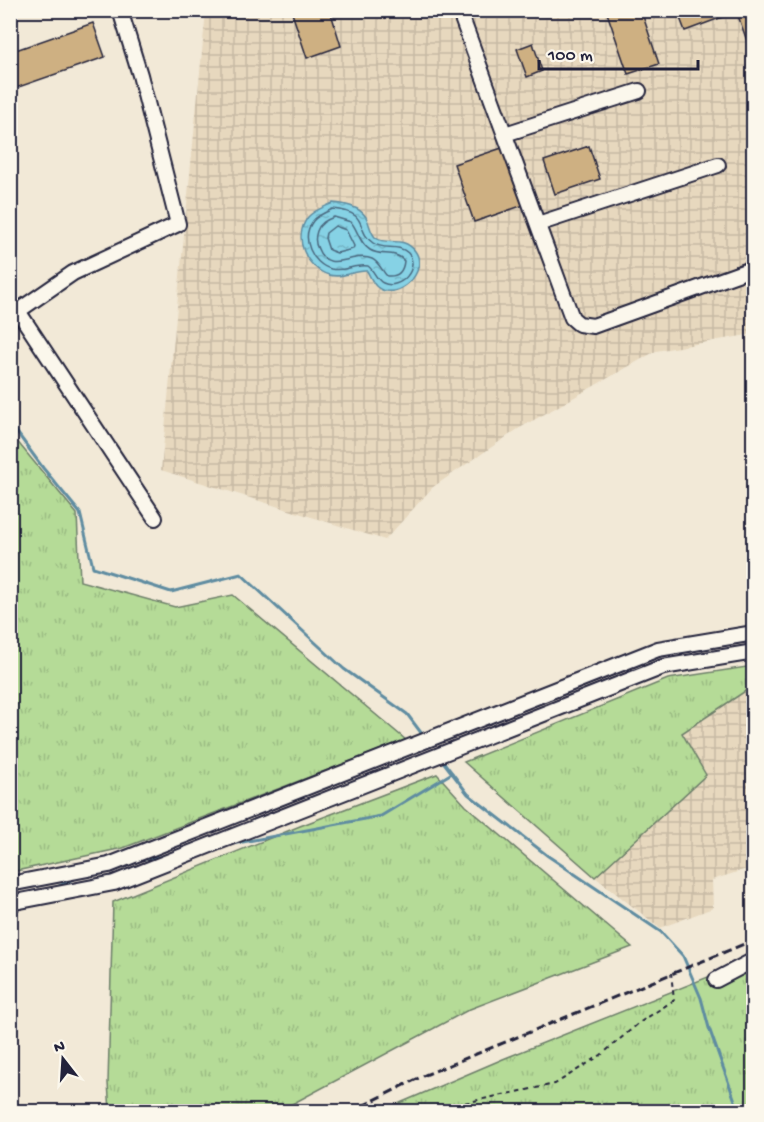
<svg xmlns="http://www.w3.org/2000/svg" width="764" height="1122" font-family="'Gochi Hand',sans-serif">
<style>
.industrial{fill:url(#industrial-grid)}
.grass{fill:url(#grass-tufts);stroke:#6c7e69;stroke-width:1.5}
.water{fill:url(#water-ripples);stroke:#5e8ca1;stroke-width:1.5}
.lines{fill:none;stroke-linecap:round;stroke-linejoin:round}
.shore{stroke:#4a687f;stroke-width:1.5}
.stream{stroke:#5e8ca1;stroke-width:3}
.building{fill:#ceb082;stroke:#22223b;stroke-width:1.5}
.minor-casing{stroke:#22223b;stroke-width:18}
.path{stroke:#22223b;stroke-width:2;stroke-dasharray:4.5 4.5;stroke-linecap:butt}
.minor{stroke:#fbf7ec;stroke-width:14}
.rail{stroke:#22223b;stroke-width:3;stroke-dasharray:9 4.5;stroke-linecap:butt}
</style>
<defs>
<pattern id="industrial-grid" width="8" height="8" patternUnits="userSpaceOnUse" patternTransform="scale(1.5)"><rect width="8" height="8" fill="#e7d8be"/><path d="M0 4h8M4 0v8" fill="none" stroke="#c6b9a4"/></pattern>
<pattern id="grass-tufts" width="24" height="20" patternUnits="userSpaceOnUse" patternTransform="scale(1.5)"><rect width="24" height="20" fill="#b5db97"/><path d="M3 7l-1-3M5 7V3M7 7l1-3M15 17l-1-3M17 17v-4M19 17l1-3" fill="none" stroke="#9bbc83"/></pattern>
<pattern id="water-ripples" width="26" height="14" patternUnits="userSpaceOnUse" patternTransform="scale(1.5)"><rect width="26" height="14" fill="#86d2e5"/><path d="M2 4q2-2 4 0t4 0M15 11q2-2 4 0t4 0" fill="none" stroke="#73b4c5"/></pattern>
</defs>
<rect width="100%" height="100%" fill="#f2e9d7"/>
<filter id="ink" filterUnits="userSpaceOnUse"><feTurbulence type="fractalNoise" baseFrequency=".0167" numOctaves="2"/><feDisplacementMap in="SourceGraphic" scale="12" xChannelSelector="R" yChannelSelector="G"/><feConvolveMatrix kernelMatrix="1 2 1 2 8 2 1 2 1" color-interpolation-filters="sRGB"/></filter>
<g filter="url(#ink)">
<g class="industrial">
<polygon points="206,11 753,11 753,334 656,351 518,429 433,487 385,540 161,470"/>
<polygon points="753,686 753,867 712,880 713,908 660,928 595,877 706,775 682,733"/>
</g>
<g class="grass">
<polygon points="11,434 77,514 80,581 175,607 233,595 406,740 123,848 11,872"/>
<polygon points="753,666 753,686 682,733 706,775 595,877 464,762 668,679"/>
<polygon points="437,774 466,806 632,947 470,1009 279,1111 110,1111 108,1083 113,902 300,826"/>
<polygon points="753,959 753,1111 379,1112 503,1059"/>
</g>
<path class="water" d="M333,203C344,204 359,206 366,217C370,224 370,233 376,238C386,246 403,235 415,251C430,271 397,303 377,287C373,284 370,276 367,271C354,270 342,279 329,275C306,268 292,238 308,217C314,210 324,207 333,203Z"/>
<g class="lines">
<g class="shore">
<path d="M333,209C371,213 354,229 373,243C384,251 398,243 408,253C421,268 400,291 383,283C376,280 374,270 368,266C355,264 344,272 331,269C312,264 300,238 313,221C318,215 326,212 333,209Z"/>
<path d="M334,217L351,222C358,230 359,243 370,250C381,257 396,250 404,261C403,272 398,277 387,276C382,271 379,262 372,259C354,251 328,275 318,249C315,244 315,237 317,231C320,223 326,220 334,217Z"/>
<polygon points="335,226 346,230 354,246 353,249 337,253 329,250 325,238 326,233"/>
</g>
<g class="stream">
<polyline points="10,423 43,468 80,513 93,567 171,592 241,574 344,669 407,714 425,738"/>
<polyline points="442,760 468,794 548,856 661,932 683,956 701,998 709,1028 739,1112"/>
<polyline points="232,844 381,816 452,773"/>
<polyline points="137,860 166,856"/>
<polyline points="53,889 77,877"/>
</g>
</g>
<g class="building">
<polygon points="291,10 330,10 341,46 307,58"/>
<polygon points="606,10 641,10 659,64 628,74"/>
<polygon points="677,10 727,10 728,15 685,31"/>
<polygon points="736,10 754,10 754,51 751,52"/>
<polygon points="93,23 105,57 10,90 10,52"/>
<polygon points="533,43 542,71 527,77 517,49"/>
<polygon points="589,146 600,179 555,194 544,161"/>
<polygon points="505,147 524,205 474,222 454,164"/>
</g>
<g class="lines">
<g class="minor-casing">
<g id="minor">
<polyline points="120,10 140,75 178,224 73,273 18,311 155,518"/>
<polyline points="459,10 572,318 579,324 593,326 754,268"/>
<polyline points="505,134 639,91"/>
<polyline points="538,224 718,165"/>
<polyline points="10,884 109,865 658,649 754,633"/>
<polyline points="10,903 114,883 663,667 754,652"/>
<polyline points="716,980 754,960"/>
</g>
</g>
<polyline class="path" points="421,1112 555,1084 601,1055 639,1023 674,1000 671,973"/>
<use href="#minor" class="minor"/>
<polyline class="rail" points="350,1112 425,1075 754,940"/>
</g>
</g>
<rect width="764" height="1122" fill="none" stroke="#fbf7ec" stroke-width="36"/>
<rect x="18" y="18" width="728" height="1086" fill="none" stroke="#22223b" stroke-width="2" filter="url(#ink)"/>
<g transform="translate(63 1059) rotate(343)" stroke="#fbf7ec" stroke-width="4.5" paint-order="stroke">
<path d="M0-4.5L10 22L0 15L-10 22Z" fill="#22223b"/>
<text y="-9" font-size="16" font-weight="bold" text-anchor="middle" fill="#22223b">N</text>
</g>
<path d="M539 60v9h159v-9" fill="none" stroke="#22223b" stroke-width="3"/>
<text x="548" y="60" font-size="18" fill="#22223b" stroke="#fbf7ec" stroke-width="4.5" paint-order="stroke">100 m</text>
</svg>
